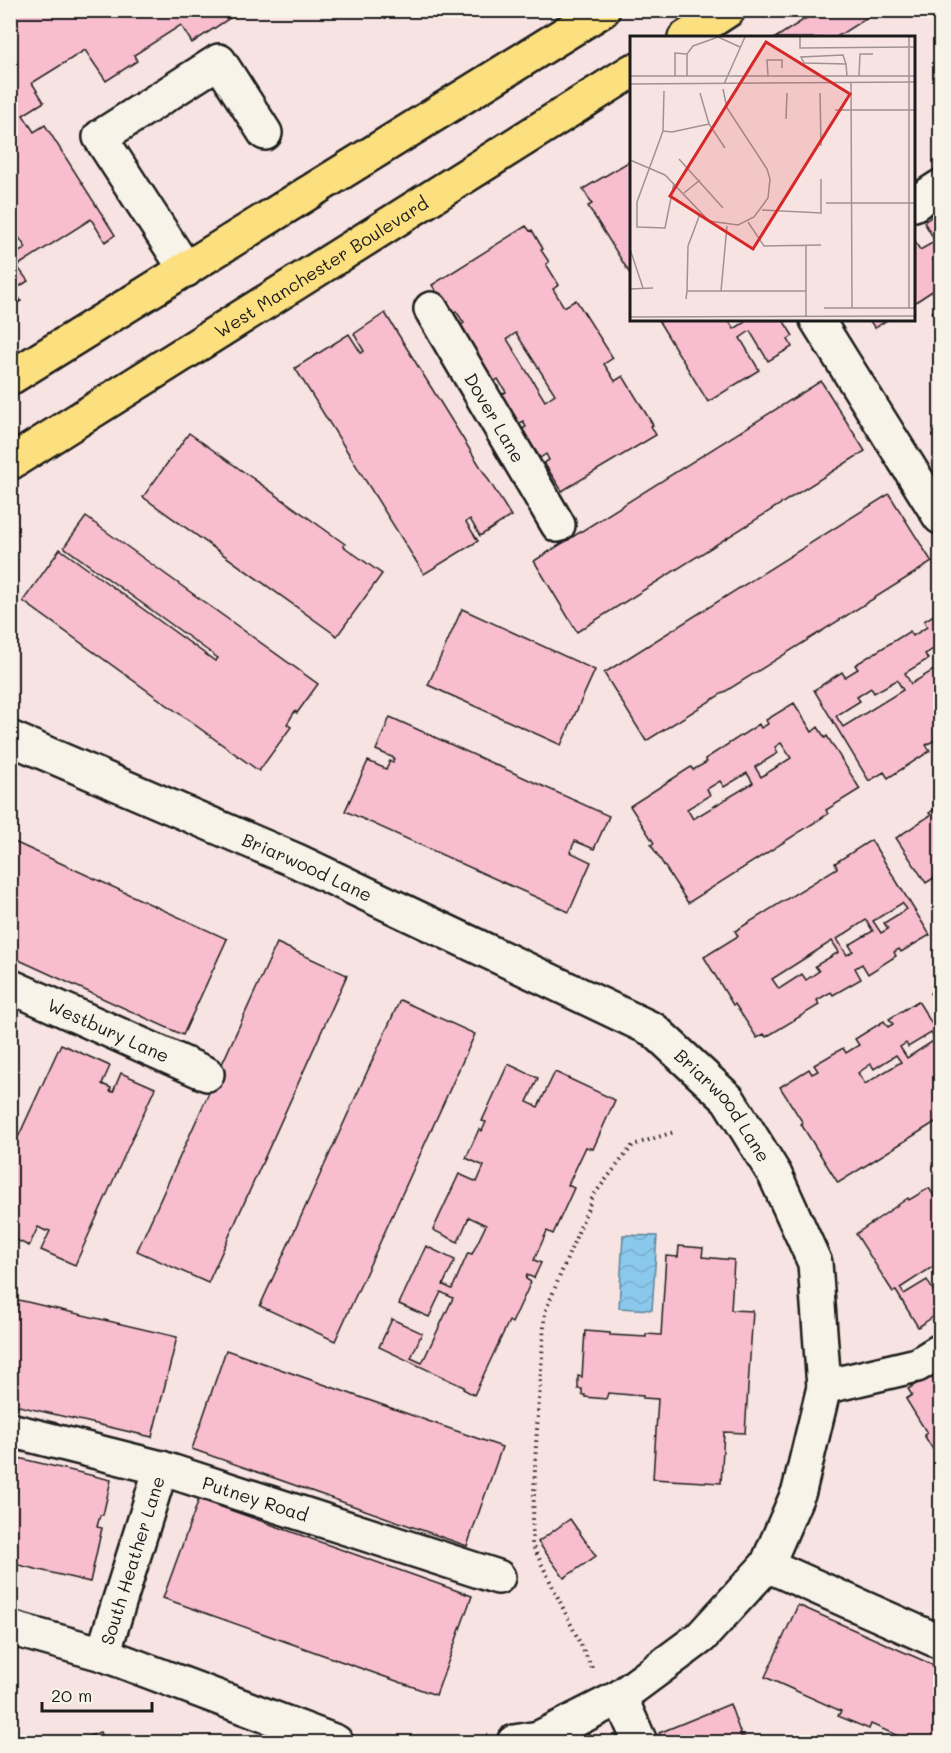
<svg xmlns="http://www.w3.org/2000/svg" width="951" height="1753" font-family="Mali,sans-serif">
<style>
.water{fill:url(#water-waves);stroke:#5f8499;stroke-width:1.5}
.building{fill:#f8bed0;stroke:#1c1c1c;stroke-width:1.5;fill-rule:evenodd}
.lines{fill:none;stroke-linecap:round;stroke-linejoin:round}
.minor-casing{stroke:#1c1c1c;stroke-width:38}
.major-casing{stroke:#1c1c1c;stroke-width:38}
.path{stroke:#1c1c1c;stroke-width:4;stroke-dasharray:1.5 4.5;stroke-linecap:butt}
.minor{stroke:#f7f3e8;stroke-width:33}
.major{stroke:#fce080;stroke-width:33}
.labels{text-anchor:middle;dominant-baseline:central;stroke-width:6;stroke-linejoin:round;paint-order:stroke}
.street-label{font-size:18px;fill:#1c1c1c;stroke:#f7f3e8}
.inset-road{fill:none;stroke:#9f9392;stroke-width:1.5}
.view{fill:#d62828;fill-opacity:0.15;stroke:#d62828;stroke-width:3}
.inset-edge{fill:none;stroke:#1c1c1c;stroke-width:3}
</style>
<defs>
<pattern id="water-waves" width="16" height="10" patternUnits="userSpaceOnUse" patternTransform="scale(1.5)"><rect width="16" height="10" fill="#8bc9ec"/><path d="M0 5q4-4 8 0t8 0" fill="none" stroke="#77acca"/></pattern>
</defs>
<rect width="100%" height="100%" fill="#f7e3e1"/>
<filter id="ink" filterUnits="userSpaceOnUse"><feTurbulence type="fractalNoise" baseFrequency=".0167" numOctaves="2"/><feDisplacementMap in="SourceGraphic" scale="12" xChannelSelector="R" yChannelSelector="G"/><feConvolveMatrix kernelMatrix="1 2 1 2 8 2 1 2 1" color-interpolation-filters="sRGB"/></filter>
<g filter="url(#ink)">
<polygon class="water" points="623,1235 657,1236 652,1310 619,1308"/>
<g class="building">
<polygon points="19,10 242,10 192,43 181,25 134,55 137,61 106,81 85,50 32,83 44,102 23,115 34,132 45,125 115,235 105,242 91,219 17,266 28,281 14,290 21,301 10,308 10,244 16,254 26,248 10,224 10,16"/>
<polygon points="819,10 868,10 871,15 835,38 775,38"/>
<polygon points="630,161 632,164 632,277 588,206 592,204 583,189"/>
<polygon points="940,211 940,238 935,241 924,222"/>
<path d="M526,226L530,231L532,230L543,249L541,250L549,262L546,264L559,285L553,289L564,307L576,300L613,358L604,364L615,381L623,376L653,425L651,426L656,435L562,491L544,463L549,460L546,454L540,458L522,429L526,427L523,421L519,424L501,395L506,392L498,379L492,383L458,327L464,323L456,311L450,314L432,285ZM516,333L555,394L545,401L507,339Z"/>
<polygon points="914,240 920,250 934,242 940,252 940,255 933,260 934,262 940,258 940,286 914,303"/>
<polygon points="940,307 940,326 932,312"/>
<polygon points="385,313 511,516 480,536 470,519 466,522 478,541 424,574 295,368 349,334 361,353 364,351 354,334"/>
<polygon points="658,320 728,320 734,329 745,322 743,320 783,320 793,336 788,339 792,347 768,361 750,331 740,338 759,370 708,402"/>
<polygon points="869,320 887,320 875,328"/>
<polygon points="821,381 865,451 577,632 534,561"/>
<polygon points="189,433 345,544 343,546 382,574 337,636 143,497"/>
<polygon points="889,494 932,562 646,741 604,673"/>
<polygon points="86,517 318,684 297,713 295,711 287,724 291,727 259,771 23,601 60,549 215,661 218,658 64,547"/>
<polygon points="462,609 595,670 561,745 428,685"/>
<path d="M940,611V650L938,646L925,654L928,659L905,673L911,684L940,666V737L926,745L930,751L888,778L884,772L869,781L814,690L842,672L845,677L858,669L855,665L910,631L913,636L927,627L924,621ZM897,680L903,690L843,727L836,716L860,701L857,697L871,688L874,693Z"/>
<path d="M794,703L812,732L818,727L825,738L827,736L860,789L826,810L828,814L688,903L651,845L654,843L630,806L691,767L693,770L707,762L705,759L759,724L761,728L768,724L766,720ZM781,743L791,758L761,777L755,767L778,753L775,747ZM747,773L753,783L693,819L687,809L710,795L707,789L720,781L724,787Z"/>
<polygon points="390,717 609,816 594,849 575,841 570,852 591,862 569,912 345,811 368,761 386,769 390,761 393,762 394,758 376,750"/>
<polygon points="940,805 940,874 926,883 896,838 931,815 929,813"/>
<polygon points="10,840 227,939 183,1035 10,956"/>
<path d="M871,840L930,935L901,952L899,949L894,952L896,956L868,974L862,964L855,968L861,979L833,995L831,992L817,1000L819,1005L766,1037L764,1034L757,1038L735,1004L733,1005L704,957L738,936L735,931L837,868L835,863ZM902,903L907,909L884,923L888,929L881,933L873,921ZM866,920L873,931L849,945L853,951L847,955L837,939ZM832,941L839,952L815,966L819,971L806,980L802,974L779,989L772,979Z"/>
<polygon points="277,943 347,975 208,1283 137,1251"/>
<polygon points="940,987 940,1010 930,993"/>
<polygon points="400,1000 475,1034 335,1341 260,1306"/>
<path d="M918,1001L940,1037V1119L838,1183L801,1124L803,1123L780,1087L809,1069L812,1074L818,1071L814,1065L843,1048L846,1053L859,1045L855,1039L884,1021L888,1027L893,1024L889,1019ZM931,1033L935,1040L907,1058L900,1047L906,1043L908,1047ZM896,1055L901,1062L865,1084L858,1073L871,1064L874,1069Z"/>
<polygon points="61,1044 110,1066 102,1084 111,1088 110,1091 113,1092 121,1073 155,1088 75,1265 41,1250 50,1231 47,1230 46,1231 38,1227 29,1246 10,1237 10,1155"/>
<polygon points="508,1064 538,1078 527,1102 538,1107 555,1072 615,1100 593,1149 586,1147 568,1185 574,1188 553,1234 547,1231 534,1260 541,1263 534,1278 527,1275 526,1279 531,1282 512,1323 509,1321 474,1395 463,1389 464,1387 379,1347 392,1319 422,1333 411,1358 422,1363 453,1298 441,1292 429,1317 399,1304 426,1246 455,1260 443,1285 452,1289 468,1253 472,1254 486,1225 469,1217 458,1242 433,1230 459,1174 477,1182 484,1166 466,1158 479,1129 482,1131 486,1122 482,1121"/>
<polygon points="929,1188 934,1196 940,1192 940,1262 900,1288 904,1294 927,1280 940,1303 940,1312 918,1327 896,1291 893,1292 856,1234 908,1198 909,1200"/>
<polygon points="679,1246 703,1248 702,1257 734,1260 731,1310 753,1311 745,1433 724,1432 721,1483 653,1479 658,1399 643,1398 643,1396 608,1393 606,1399 585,1397 585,1395 582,1395 582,1389 578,1389 578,1376 582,1377 585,1331 610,1333 610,1335 646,1337 646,1334 661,1335 666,1256 678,1257"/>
<polygon points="10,1298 177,1337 152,1437 10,1404"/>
<polygon points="226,1350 502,1447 467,1546 192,1449"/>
<polygon points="940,1369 940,1461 924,1435 927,1433 906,1399 912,1395 908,1389"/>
<polygon points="10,1456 111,1480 103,1515 100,1515 97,1527 102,1528 90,1582 10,1563"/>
<polygon points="199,1499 472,1596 436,1695 163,1598"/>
<polygon points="570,1519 596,1556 564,1578 538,1542"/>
<polygon points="798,1605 940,1668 940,1742 912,1742 871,1724 869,1729 838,1716 841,1711 765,1677"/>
<polygon points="730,1704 742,1738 744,1737 747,1742 663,1742 659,1733"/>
<polygon points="100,1732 104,1742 75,1742"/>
</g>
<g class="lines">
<g class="minor-casing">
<g id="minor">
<polyline points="914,204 940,187"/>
<polyline points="186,270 100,137 219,61 265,133"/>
<path id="s1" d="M431,309L558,525"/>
<polyline points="817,320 940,517"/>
<path id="s2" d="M10,738L297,861L654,1030L728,1099L775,1175L815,1263L824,1387L799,1491L767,1565L701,1637L620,1697L539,1738L514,1742"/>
<path id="s3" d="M10,986L207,1074"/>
<polyline points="824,1387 917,1365 940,1351"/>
<path id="s4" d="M10,1430L161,1468L498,1577"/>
<polyline points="767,1565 940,1642"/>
<polyline points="10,1628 103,1654 336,1742"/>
<path id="s5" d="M103,1654L161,1468"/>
<polyline points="620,1697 640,1742"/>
</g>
</g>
<g class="major-casing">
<g id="major">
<polyline points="685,38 728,10"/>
<polyline points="10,378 603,10"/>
<path id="s6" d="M10,463L632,71"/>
</g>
</g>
<polyline class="path" points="592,1668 532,1544 536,1444 545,1312 593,1196 633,1145 674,1132"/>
<use href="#minor" class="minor"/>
<use href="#major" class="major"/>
</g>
</g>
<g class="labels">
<g class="street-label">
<text stroke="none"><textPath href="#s6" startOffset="368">West Manchester Boulevard</textPath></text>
<text stroke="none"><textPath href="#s1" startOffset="126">Dover Lane</textPath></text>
<text stroke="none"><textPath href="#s2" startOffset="324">Briarwood Lane</textPath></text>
<text stroke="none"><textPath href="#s3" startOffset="108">Westbury Lane</textPath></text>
<text stroke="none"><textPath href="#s2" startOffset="810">Briarwood Lane</textPath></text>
<text stroke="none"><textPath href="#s4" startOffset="255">Putney Road</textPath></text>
<text stroke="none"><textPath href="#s5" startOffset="98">South Heather Lane</textPath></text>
</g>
</g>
<g transform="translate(630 36)">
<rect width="285" height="285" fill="#f7e3e1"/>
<path class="inset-road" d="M88,1L110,11M170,1V12L285,11M279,1V272M216,28L213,19L171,21L174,27L216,28L217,40M0,40H285M45,40V17L57,18M57,40V18L63,10L88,1M138,40L137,24H152V32M229,40L230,18H243M221,47L222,272M0,48L285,46M94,48L115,1M34,55L33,95L7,166V191L35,192L44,147M70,57L79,88L95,112M190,57L191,110M205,74H285M156,83L157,57M33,95L42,96L79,88M49,123L93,172M0,124L35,139L79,185L108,189L124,181L138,162L140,143L137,133L97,72L93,53M54,157L70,144M196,167H285M132,174L191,177V143M118,186L134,210L191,209M176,210V281M0,213L13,252M0,253L23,252M57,255L58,210L70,178M91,255L97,190M56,263L57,255H176M194,272H285M0,281L285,280"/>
<path class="view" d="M136,6L220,58L123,213L40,160Z"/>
<rect width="285" height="285" class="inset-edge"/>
</g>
<rect width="951" height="1753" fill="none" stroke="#f7f3e8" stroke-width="36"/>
<rect x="18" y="18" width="915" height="1717" fill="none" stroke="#1c1c1c" stroke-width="2" filter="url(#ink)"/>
<path d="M42 1702v9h110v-9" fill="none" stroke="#1c1c1c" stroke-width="3"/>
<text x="51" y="1702" font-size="18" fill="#1c1c1c" stroke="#f7f3e8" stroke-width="4.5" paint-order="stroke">20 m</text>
</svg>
